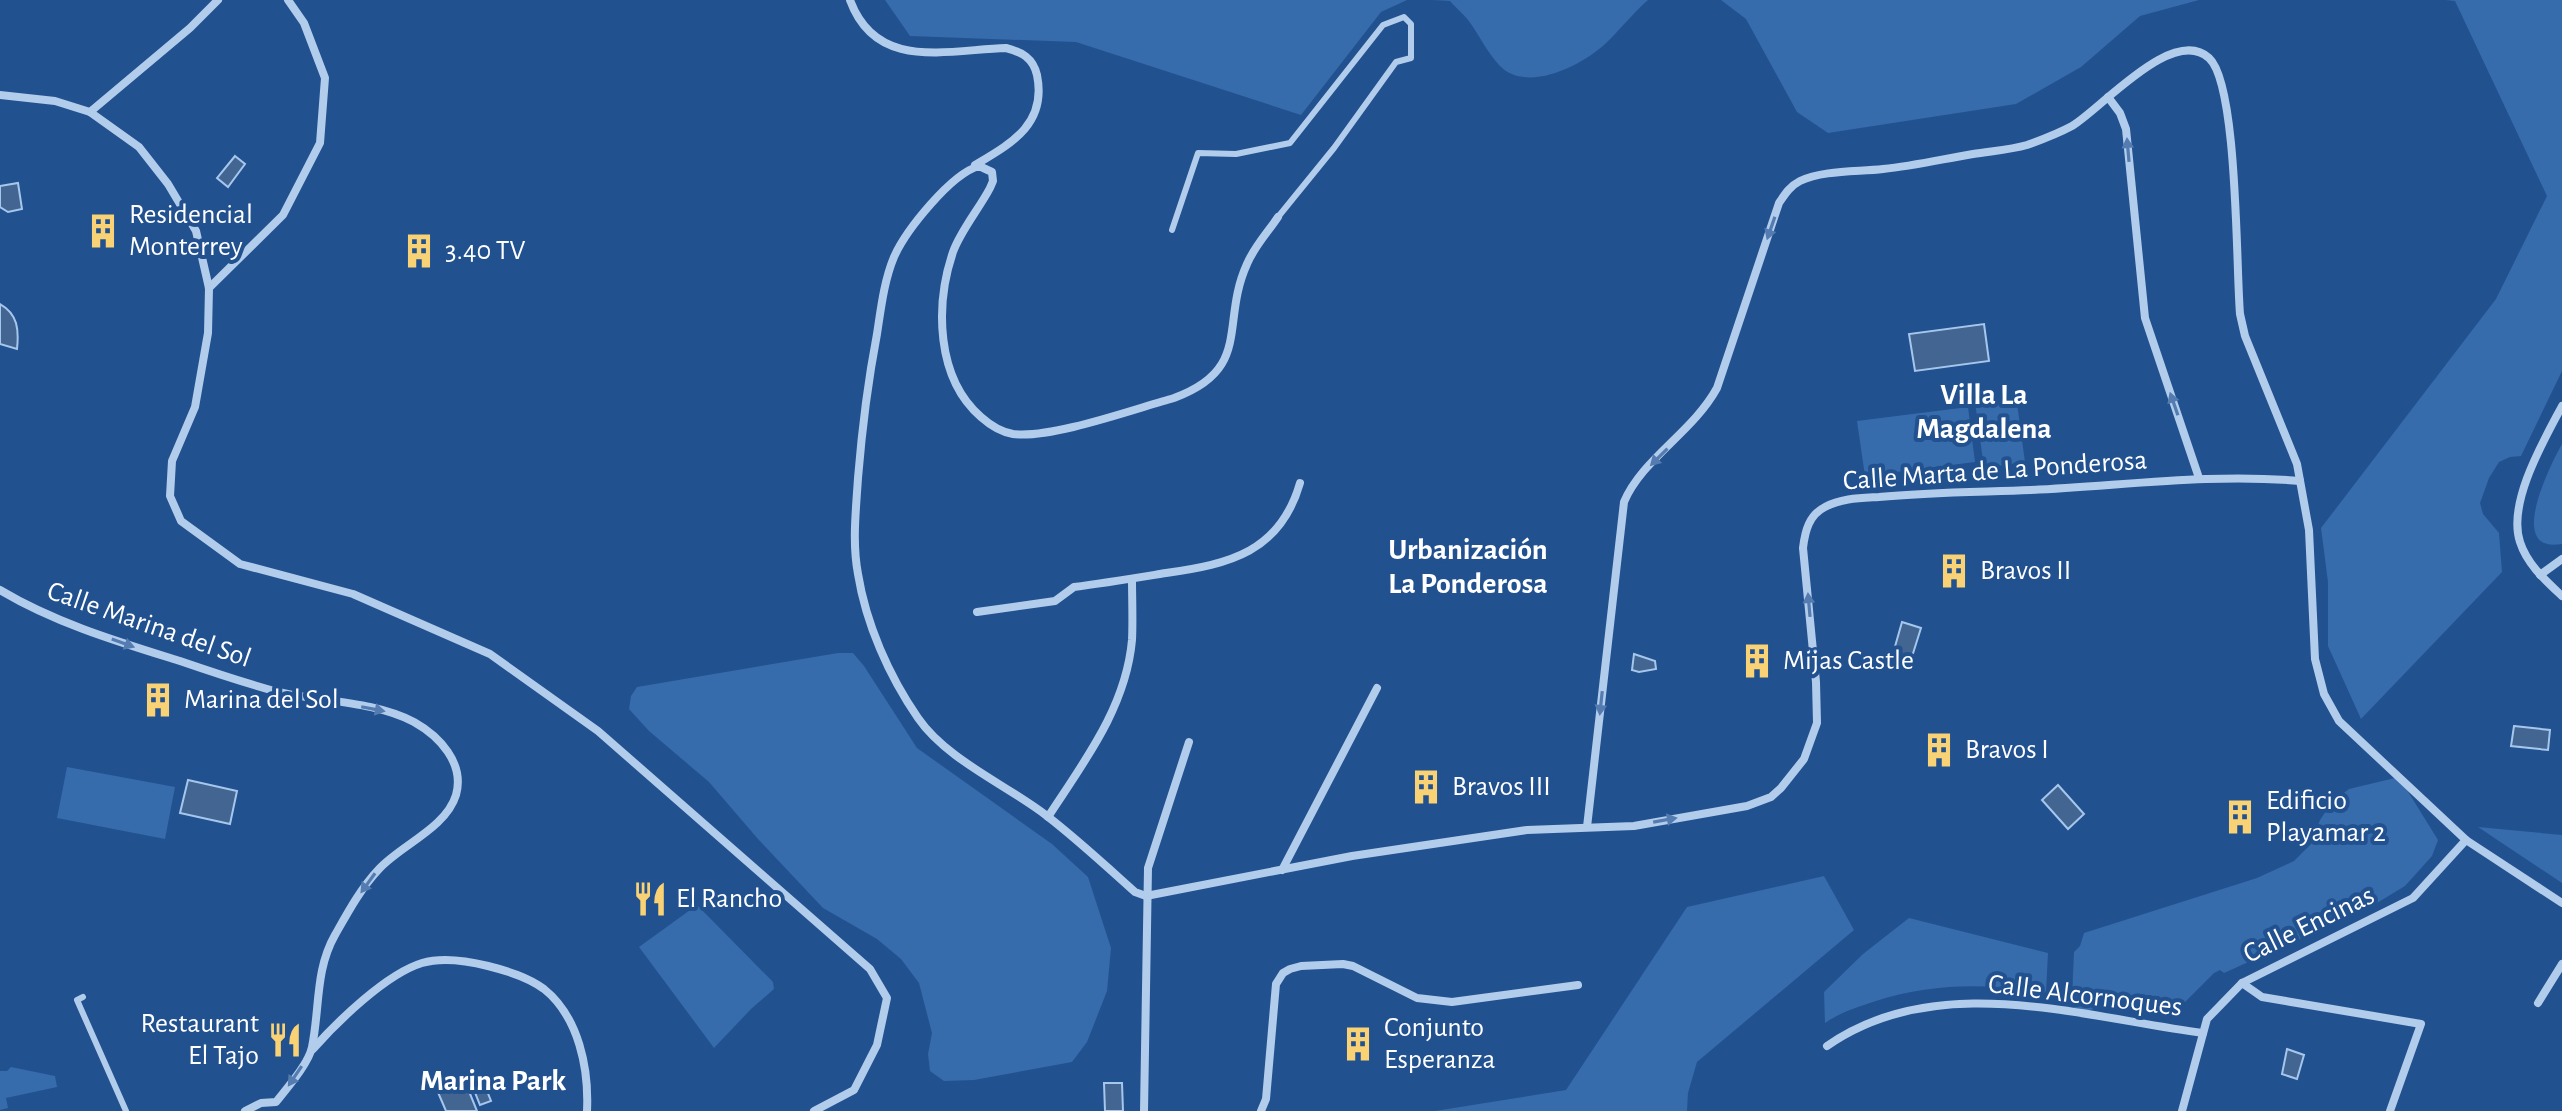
<svg xmlns="http://www.w3.org/2000/svg" width="2562" height="1111" font-family="'Alegreya Sans',sans-serif">
<style>
.green{fill:#366bac}
.water{fill:#436591;stroke:#a6c7ed;stroke-width:2}
.lines{fill:none;stroke-linecap:round;stroke-linejoin:round}
.service{stroke:#b2ccec;stroke-width:6}
.minor{stroke:#b2ccec;stroke-width:8}
.oneway{fill:#547cb0}
.labels{text-anchor:middle;dominant-baseline:central;stroke-width:8;stroke-linejoin:round;paint-order:stroke}
.poi-label{font-size:28px;fill:#fff;stroke:#22518f;text-anchor:start}
.street-label{font-size:28px;fill:#fff;stroke:#22518f}
.neighbourhood-label{font-size:30px;font-weight:bold;fill:#fff;stroke:#22518f}
</style>
<rect width="100%" height="100%" fill="#22518f"/>
<g class="green">
<polygon points="885,0 1407,0 1381,12 1301,115 1076,42 910,36"/>
<path d="M1432,0H1648C1632,14 1620,30 1605,44C1581,66 1526,94 1499,65C1488,53 1480,37 1471,24C1465,15 1457,9 1450,1Z"/>
<polygon points="1721,0 2199,0 2140,16 2081,67 2016,104 1828,133 1797,112 1746,19"/>
<polygon points="2445,0 2562,0 2562,371 2521,456 2510,457 2499,462 2489,478 2480,503 2483,514 2499,533 2502,572 2361,719 2328,646 2328,582 2321,528 2496,299 2547,196 2455,1"/>
<polygon points="2016,396 2025,462 1984,468 1975,402"/>
<polygon points="1968,407 1975,462 1865,476 1857,421"/>
<path d="M2562,444V544C2506,554 2549,467 2562,444Z"/>
<polygon points="838,653 853,653 864,666 917,748 1052,844 1088,877 1111,948 1107,991 1087,1042 1072,1062 974,1080 944,1081 930,1071 928,1054 932,1033 919,983 901,959 877,939 823,908 758,839 709,782 649,731 629,709 631,696 637,687"/>
<polygon points="67,767 175,787 165,839 57,818"/>
<polygon points="2399,777 2438,840 2432,856 2405,886 2367,909 2224,973 2220,970 2214,973 2179,1008 2128,1002 2075,1013 2072,996 2074,952 2080,946 2084,933 2257,878 2294,861 2311,844 2320,820 2332,802 2349,789"/>
<polygon points="2478,827 2562,835 2562,883"/>
<polygon points="1824,876 1854,930 1697,1062 1688,1093 1687,1111 1435,1111 1566,1090 1687,907"/>
<polygon points="697,905 773,982 774,989 751,1009 714,1048 639,947"/>
<path d="M1909,918L2048,953L2046,993C1987,983 1933,983 1876,1001C1858,1007 1841,1012 1825,1023L1824,992L1863,954Z"/>
<polygon points="11,1067 55,1076 57,1087 6,1098 8,1108 0,1110 0,1071 7,1071"/>
</g>
<g class="water">
<polygon points="235,156 245,164 228,187 217,178"/>
<polygon points="18,183 22,209 8,212 0,207 0,186"/>
<path d="M0,304C18,314 19,330 17,349L0,344Z"/>
<polygon points="1984,324 1989,361 1915,371 1909,334"/>
<polygon points="1902,622 1921,628 1910,663 1892,657"/>
<polygon points="1634,654 1655,661 1656,669 1639,672 1632,670"/>
<polygon points="2514,726 2550,730 2548,750 2511,746"/>
<polygon points="188,780 237,791 230,824 180,813"/>
<polygon points="2058,785 2084,814 2068,829 2042,800"/>
<polygon points="2287,1049 2304,1055 2297,1079 2282,1074"/>
<polygon points="481,1076 491,1101 480,1105 470,1080"/>
<polygon points="464,1079 477,1111 446,1111 437,1090"/>
<polygon points="1104,1083 1122,1083 1123,1111 1105,1111"/>
</g>
<g class="lines">
<g class="service">
<polyline points="1172,230 1198,153 1236,154 1290,143 1383,25 1404,17 1411,24 1411,58 1396,62 1334,148 1278,217"/>
<polyline points="83,997 77,1000 126,1111"/>
</g>
<g class="minor">
<path d="M850,0C876,71 946,50 1006,48C1022,52 1033,58 1037,75C1047,124 1012,143 975,165"/>
<polyline points="0,95 55,101 90,112 139,147 168,184 196,231 209,288 208,333 195,407 172,461 170,496 181,521 240,564 353,594 490,654 598,731 870,969 887,998 877,1045 854,1090 814,1111"/>
<polyline points="2108,97 2120,113 2126,129 2145,318 2199,478"/>
<polyline points="90,112 190,28 218,0"/>
<path d="M1278,217C1268,232 1254,247 1247,264C1220,323 1253,369 1174,398C1134,409 1051,439 1013,434C1001,432 990,425 981,417C936,378 935,305 953,252C961,230 979,209 990,188L993,181L992,172L979,166C951,174 906,230 894,257C884,281 881,308 877,334C868,381 862,429 858,478C856,510 852,542 858,574C866,624 889,676 918,718C947,760 1007,785 1047,816C1078,840 1106,866 1135,892L1146,896L1352,856L1527,830L1634,826L1747,806L1771,797L1781,788L1804,759L1817,723L1816,682L1803,548C1805,531 1809,515 1825,507C1841,498 1861,498 1879,497C1929,492 1981,492 2031,490C2121,486 2210,473 2300,481"/>
<polyline points="209,288 283,215 320,143 325,78 304,23 288,0"/>
<path d="M2562,406C2544,440 2507,503 2520,542C2527,564 2545,580 2562,596"/>
<polyline points="2540,575 2562,559"/>
<path d="M0,590C55,623 119,642 180,661C212,672 245,683 278,692C322,702 374,701 414,722C439,736 465,763 456,795C446,828 401,845 379,869C361,888 348,912 335,935C315,970 320,1008 312,1047C309,1063 287,1088 276,1102L261,1103L245,1111"/>
<path d="M977,612L1055,601L1074,587C1105,583 1135,578 1166,573C1230,564 1280,552 1300,483"/>
<path d="M1048,817C1083,763 1126,708 1132,640C1133,620 1132,599 1132,579"/>
<path d="M1587,827L1624,502C1642,459 1693,432 1717,388L1779,203C1785,194 1790,186 1800,181C1823,170 1858,172 1883,169C1914,166 1943,159 1973,154C1991,151 2010,150 2027,145C2041,140 2059,133 2072,126C2102,108 2173,25 2209,58C2238,84 2236,268 2240,314L2245,336L2297,464L2309,530L2315,659L2324,694L2339,721L2466,840L2562,903"/>
<polyline points="1282,870 1377,688"/>
<polyline points="2242,983 2262,997 2421,1024 2390,1111"/>
<polyline points="2538,1003 2562,964"/>
<path d="M1827,1046C1937,969 2081,1017 2203,1033"/>
<path d="M313,1049C337,1022 386,974 422,963C442,957 468,961 488,966C508,971 528,977 544,989C579,1017 589,1069 587,1111"/>
<polyline points="1144,1111 1148,868 1189,742"/>
<polyline points="1261,1111 1266,1099 1276,984 1283,973 1290,969 1301,966 1343,964 1353,966 1417,998 1452,1002 1578,985"/>
<polyline points="2182,1111 2207,1019 2242,983 2413,898 2466,840"/>
</g>
</g>
<defs><path id="oneway-solid" d="M-6-.8H1V-3.2L6.5 0L1 3.2V.8H-6Z" transform="scale(2)"/></defs>
<g class="oneway">
<use href="#oneway-solid" transform="translate(2128 150) rotate(-95)"/>
<use href="#oneway-solid" transform="translate(1771 228) rotate(109)"/>
<use href="#oneway-solid" transform="translate(2174 404) rotate(-109)"/>
<use href="#oneway-solid" transform="translate(1659 457) rotate(135)"/>
<use href="#oneway-solid" transform="translate(1809 605) rotate(-95)"/>
<use href="#oneway-solid" transform="translate(123 643) rotate(20)"/>
<use href="#oneway-solid" transform="translate(1601 703) rotate(96)"/>
<use href="#oneway-solid" transform="translate(373 709) rotate(11)"/>
<use href="#oneway-solid" transform="translate(1665 820) rotate(-10)"/>
<use href="#oneway-solid" transform="translate(368 883) rotate(126)"/>
<use href="#oneway-solid" transform="translate(295 1076) rotate(124)"/>
</g>
<defs>
<g id="building-bare" transform="scale(2.76)"><path d="M-4-6H4V6H1V3H-1V6H-4ZM-2.5-4.3h1.7v1.8h-1.7ZM.8-4.3h1.7v1.8H.8ZM-2.5-1h1.7V.8h-1.7ZM.8-1h1.7V.8H.8Z" fill="#f8d274" stroke="#22518f" stroke-width="2.5" paint-order="stroke"/></g>
<g id="restaurant-bare" transform="scale(2.76)"><path d="M-5-6h1v4h1v-4h1v4h1v-4h1v5L-1.5 .5V6h-2V.5L-5-1ZM5-6V6H3V1.5H1.5Q1.5-4 5-6Z" fill="#f8d274" stroke="#22518f" stroke-width="2.5" paint-order="stroke"/></g>
</defs>
<g fill-rule="evenodd">
<use href="#building-bare" x="103" y="231"/>
<use href="#building-bare" x="419" y="251"/>
<use href="#building-bare" x="1954" y="571"/>
<use href="#building-bare" x="1757" y="661"/>
<use href="#building-bare" x="158" y="700"/>
<use href="#building-bare" x="1939" y="750"/>
<use href="#building-bare" x="1426" y="787"/>
<use href="#building-bare" x="2240" y="817"/>
<use href="#restaurant-bare" x="650" y="899"/>
<use href="#restaurant-bare" x="285" y="1040"/>
<use href="#building-bare" x="1358" y="1044"/>
</g>
<g class="labels">
<g class="poi-label">
<text x="129" y="215">Residencial<tspan x="129" dy="32">Monterrey</tspan></text>
<text x="445" y="251">3.40 TV</text>
<text x="1980" y="571">Bravos II</text>
<text x="1783" y="661">Mijas Castle</text>
<text x="184" y="700">Marina del Sol</text>
<text x="1965" y="750">Bravos I</text>
<text x="1452" y="787">Bravos III</text>
<text x="2266" y="801">Edificio<tspan x="2266" dy="32">Playamar 2</tspan></text>
<text x="676" y="899">El Rancho</text>
<text x="259" y="1024" text-anchor="end">Restaurant<tspan x="259" dy="32">El Tajo</tspan></text>
<text x="1384" y="1028">Conjunto<tspan x="1384" dy="32">Esperanza</tspan></text>
</g>
<g class="street-label">
<text transform="translate(1995 471) rotate(-4)">Calle Marta de La Ponderosa</text>
<text transform="translate(149 625) rotate(19)">Calle Marina del Sol</text>
<text transform="translate(2309 925) rotate(-26)">Calle Encinas</text>
<text transform="translate(2085 996) rotate(7)">Calle Alcornoques</text>
</g>
<g class="neighbourhood-label">
<text x="1984" y="395">Villa La<tspan x="1984" dy="34">Magdalena</tspan></text>
<text x="1468" y="550">Urbanización<tspan x="1468" dy="34">La Ponderosa</tspan></text>
<text x="493" y="1081">Marina Park</text>
</g>
</g>
</svg>
